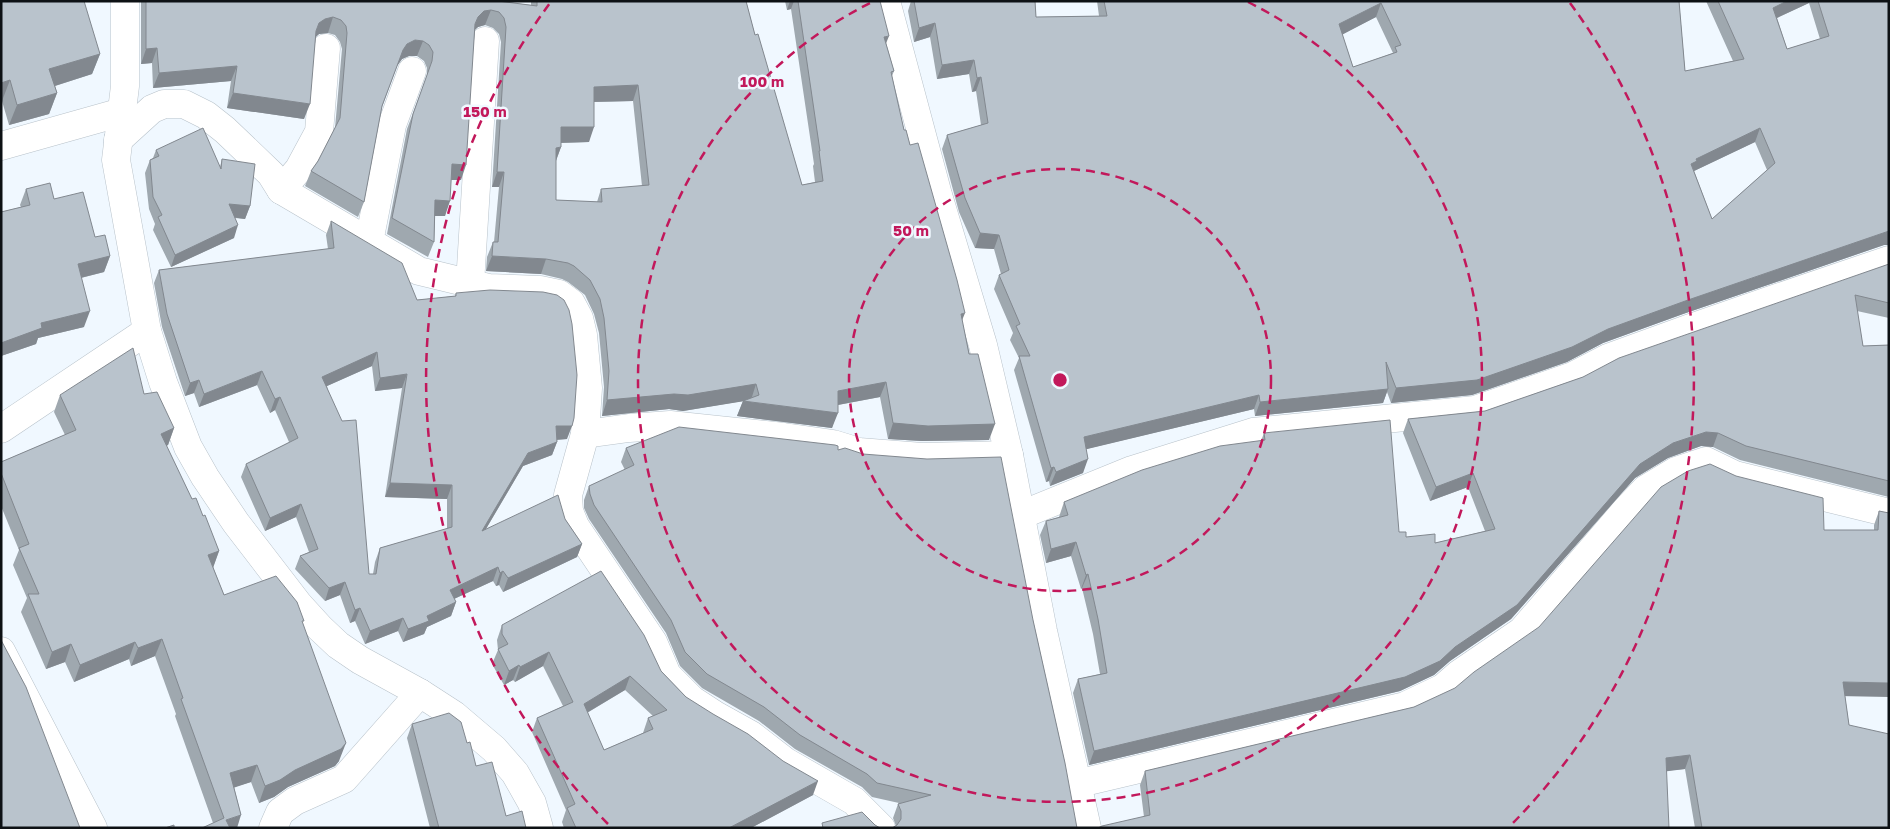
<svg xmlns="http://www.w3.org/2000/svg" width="1890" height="829" font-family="'Golos Text',sans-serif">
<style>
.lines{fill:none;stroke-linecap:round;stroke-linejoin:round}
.street-casing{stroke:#b8c2ca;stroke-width:29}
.secondary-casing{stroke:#b8c2ca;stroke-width:29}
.street{stroke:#fff;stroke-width:28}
.secondary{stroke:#fff;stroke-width:28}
.wall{fill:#9fa8af;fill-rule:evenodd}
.shaded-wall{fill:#82888f}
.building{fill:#b9c3cc;stroke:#82888f;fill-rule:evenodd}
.ring{fill:none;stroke:#c2185b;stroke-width:2.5;stroke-dasharray:9 6}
.centre{fill:#c2185b;stroke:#f0f8ff;stroke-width:2.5}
.ring-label{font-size:15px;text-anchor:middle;font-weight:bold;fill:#c2185b;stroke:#f0f8ff;stroke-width:5;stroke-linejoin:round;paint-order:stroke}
</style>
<rect width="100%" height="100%" fill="#f0f8ff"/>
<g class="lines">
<g class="street-casing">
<g id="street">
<polyline points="125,1 125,86 116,160 147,331 163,382 188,447 205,477 236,523 299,605 320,628 338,645 360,660 420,693 454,715 494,749 515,773 532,803 539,828"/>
<polyline points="118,140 152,109 164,104 184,104 206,115 225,130 271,174 281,190 419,271 489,288 540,290 559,294 571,303 579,318 583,335 588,388 585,434 568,495 569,511 575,526 653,642 667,675 692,700 715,715 751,735 786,762 854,801 881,828"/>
<polyline points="1,146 122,112"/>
<polyline points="281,190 299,169 319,132 326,48"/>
<polyline points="369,242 392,125 412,71"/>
<polyline points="470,284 485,41"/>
<polyline points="1,429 147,331"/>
<polyline points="585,434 629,428 670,425 784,437 833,444 859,452 922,457 1009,455"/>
<polyline points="1021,515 1132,470 1253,432 1475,410 1573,376 1608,358 1688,329 1777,298 1889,260"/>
<polyline points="1,651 93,828"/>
<polyline points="1076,784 1405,706 1443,688 1459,674 1522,631 1626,510 1646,489 1676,471 1706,461 1735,475 1889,513"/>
<polyline points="273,828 280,812 295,801 344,779 420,693"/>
</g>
</g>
<g class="secondary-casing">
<polyline id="secondary" points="886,1 938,195 983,345 1009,455 1043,631 1087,828"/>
</g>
<use href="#street" class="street"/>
<use href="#secondary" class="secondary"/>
</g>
<g class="wall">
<polygon points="1,1 100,54 92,74 55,86 57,93 49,114 9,125 2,101"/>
<path d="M141,1H498L531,5V1H746L755,35L802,185L815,182L813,166L814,164L791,9L787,10L785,1H880L886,43L894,71L892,76L904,130L910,145L962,320L989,440L922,441L888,439L880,397L838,405L832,428L737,416L743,401L683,411L669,409L602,416L604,387L599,333L594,314L585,295L568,282L562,279L541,274L486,271L487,257L493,242H494L499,187H492L501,42L499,34L493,28L485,25L478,27L475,30L461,180H451L445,216H435L434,242L428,257L387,234L407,129L427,76V68L424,61L417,56H409L402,59L397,66L382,107L364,202L358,217L305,186L311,171L318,161L335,128L342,49L340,42L335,35L328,33L319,34L316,37L304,119L227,108L231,81L153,88L152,63L141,64ZM633,101L642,186L601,189L597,202L556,200V161L561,147V143L589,142L594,102Z"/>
<path d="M911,1H1035L1036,17L1099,16L1097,1H1679L1685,71L1733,61L1706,1H1889V245H1884L1683,314L1603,343L1567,362L1472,395L1391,403L1387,392L1383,403L1255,416L1254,409L1086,449L1083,473L1050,486L1049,481L1046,482L1014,370L1019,358L1010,340L1013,333L994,289L999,275L1001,274L994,249L975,248L959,212L942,149L947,135L981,125L976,91L972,92L969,74L937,79L930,37L914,42L908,11ZM1809,3L1820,39L1787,49L1777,18ZM1376,17L1393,53L1353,67L1342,34ZM1755,142L1767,170L1712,219L1694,171Z"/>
<polygon points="156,150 220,167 222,159 250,206 245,219 235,218 234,238 171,267 153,230 155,224 149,209 145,173 150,160 153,158"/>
<polygon points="26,189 54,199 95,237 110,256 104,272 81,278 84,327 38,338 36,344 1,356 1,212 21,207 20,205"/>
<path d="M331,221L417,300L455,296L456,293L567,439L557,440V442L552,455L523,466L486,529L565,519L582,544L577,557L503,592L499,585L496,586L493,581L454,599L456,602L451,616L427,627L424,634L403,642L398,631L365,644L355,621L350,623L340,595L325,601L295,569L300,556L309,552L296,517L265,531L241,477L246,464L289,442L275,410L270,413L257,385L199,407L194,393L185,396L162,327L154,283L159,270L328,249L326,235ZM372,366L375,391L402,388L385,497L447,499V529L380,548L375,562L373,574H369L327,386Z"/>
<polygon points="1889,264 1889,318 1857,311 1863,346 1889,345 1889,497 1740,460 1713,447 1701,446 1668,458 1635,478 1511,619 1450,661 1434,675 1400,691 1089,765 1073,693 1078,679 1100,674 1093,634 1082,588 1081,589 1071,556 1046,563 1040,535 1046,521 1059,517 1064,502 1261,441 1264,433 1406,537 1435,543 1485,531 1468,487 1430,501 1403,433 1408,419 1485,411 1583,377"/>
<polygon points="144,394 174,428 168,445 166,446 192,499 203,516 219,551 213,567 224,595 302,624 339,761 335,766 288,787 274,797 259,803 251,782 234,787 241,815 213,823 175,716 176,714 155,656 131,666 129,659 74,682 65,662 46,669 21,612 27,598 13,565 19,550 1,506 1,462 65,435 54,412 60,395"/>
<polygon points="626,448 838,450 1033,620 1065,763 896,826 893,818 898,804 899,803 872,797 862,787 795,749 759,721 702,688 680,666 666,633 589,519 584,508 584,500 589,486 625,470 621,462"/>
<polygon points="1879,511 1889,513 1845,696 1849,725 1889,828 1695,828 1685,769 1144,817 1140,785 1145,771 1414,707 1824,530 1874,530 1874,525"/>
<path d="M502,625L661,671L686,697L813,795L751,828H564L562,822L566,810L532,732L537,718L563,706L543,666L515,682L513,680L504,685L492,664L498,650L497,640ZM625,690L653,716L648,718L643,733L604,750L587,713Z"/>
<polygon points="412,724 467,743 476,766 506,816 526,828 430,828 407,738"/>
</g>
<g class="shaded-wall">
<polygon points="790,1 794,1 791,9 787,10"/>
<polygon points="1787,1 1810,1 1809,3 1768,22 1773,8"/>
<polygon points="1381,3 1376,17 1334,39 1339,24"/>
<polygon points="491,10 485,25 478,27 472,32 478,17 484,11"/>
<polygon points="333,17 328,33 319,34 313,39 319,23 325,19"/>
<polygon points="935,23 930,37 914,42 919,28"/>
<polygon points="889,36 883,51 884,37"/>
<polygon points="415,40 423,41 417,56 409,56 402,59 397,66 403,50 407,44"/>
<polygon points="157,48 152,63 141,64 146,49"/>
<polygon points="100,54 92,74 42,90 49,69"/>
<polygon points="974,60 969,74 937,79 942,65"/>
<polygon points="237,66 231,81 153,88 159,73"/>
<polygon points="981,77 976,91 972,92 977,78"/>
<polygon points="10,80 2,101 1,102 1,83"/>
<polygon points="638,85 633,101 589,102 594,87"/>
<polygon points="57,93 49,114 9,125 17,105"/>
<polygon points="233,93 310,104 304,119 227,108"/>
<polygon points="561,127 594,127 589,142 555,143"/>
<polygon points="1760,128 1755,142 1694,171 1691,164 1696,159"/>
<polygon points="561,147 555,163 556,148"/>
<polygon points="452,164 466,165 461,180 446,180"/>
<polygon points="497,172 504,172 499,187 492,187"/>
<polygon points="435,200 450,201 445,216 430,216"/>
<polygon points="229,204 250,206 245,219 224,216"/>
<polygon points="238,225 234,238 171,267 175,255"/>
<polygon points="1889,231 1889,245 1884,245 1683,314 1603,343 1567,362 1472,395 1391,403 1396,388 1608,329 1688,300"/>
<polygon points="980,233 999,235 994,249 975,248"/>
<polygon points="110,256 104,272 72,280 78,264"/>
<polygon points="492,256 546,259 541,274 486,271"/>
<polygon points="90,311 84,327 38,338 36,344 1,356 1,343 41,323"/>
<polygon points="965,313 959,328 961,314"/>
<polygon points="377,352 372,366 318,390 322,377"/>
<polygon points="262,371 257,385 199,407 204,394"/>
<polygon points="407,374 402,388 375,391 380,378"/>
<polygon points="199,380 194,393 185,396 190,383"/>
<polygon points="886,382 880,397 832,406 838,391"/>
<polygon points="756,384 751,400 683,411 669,409 602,416 607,400"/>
<polygon points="1388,389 1383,403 1255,416 1260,402"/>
<polygon points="1259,395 1254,409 1079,451 1084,437"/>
<polygon points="280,397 275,410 270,413 275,399"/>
<polygon points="743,401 838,413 832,428 737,416"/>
<polygon points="893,423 995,424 989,440 922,441 888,439"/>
<polygon points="556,426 572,426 567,439 551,440"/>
<polygon points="174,428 168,445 155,451 161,434"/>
<polygon points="1706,432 1718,433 1713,447 1701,446 1668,458 1635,478 1511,619 1450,661 1434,675 1400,691 1089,765 1094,751 1640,464 1673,443"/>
<polygon points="557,442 552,455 523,466 477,544 482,531 528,453"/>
<polygon points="1088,459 1083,473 1050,486 1056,472"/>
<polygon points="1054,467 1049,481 1046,482 1051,468"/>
<polygon points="1473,473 1468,487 1430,501 1436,487"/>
<polygon points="390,483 452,485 447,499 385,497"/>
<polygon points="301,504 296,517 265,531 270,518"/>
<polygon points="1076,542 1071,556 1046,563 1051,549"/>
<polygon points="582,544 577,557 503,592 508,578"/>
<polygon points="219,551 213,568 208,555"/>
<polygon points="498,567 493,581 445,603 450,590"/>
<polygon points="503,571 499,585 496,586 500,573"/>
<polygon points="1088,574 1082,588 1081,589 1086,575"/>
<polygon points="345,582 340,595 325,601 329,588"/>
<polygon points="456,602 451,616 427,627 424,634 403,642 408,629 427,616"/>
<polygon points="360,608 355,621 350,623 355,610"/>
<polygon points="403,618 398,631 365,644 370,631"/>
<polygon points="162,639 155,656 131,666 138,648"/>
<polygon points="135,642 129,659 74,682 80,665"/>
<polygon points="71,644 65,662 46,669 52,652"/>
<polygon points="549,652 543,666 515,682 520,667"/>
<polygon points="519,665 513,680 504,685 509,671"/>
<polygon points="630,676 625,690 578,718 584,704"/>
<polygon points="1843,682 1889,683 1889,697 1838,696"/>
<polygon points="346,743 339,761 335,766 288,787 274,797 259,803 265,786"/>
<polygon points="1690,755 1685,769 1661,772 1666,758"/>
<polygon points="257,765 251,782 224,791 230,773"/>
<polygon points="818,781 813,795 751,828 729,828"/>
<polygon points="241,815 237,828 223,828 226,820"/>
</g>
<g class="building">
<polygon points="1,1 84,1 100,54 49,69 57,93 17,105 10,80 1,83"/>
<path d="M146,1H498L537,6V1H746L755,35L758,34L802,185L823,181L819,151H820L798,1H880L889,36L884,37L894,71L891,72L904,130H906L910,145L918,143L957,280L965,313L961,314L969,354H978L995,424L928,426L893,423L886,382L838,391V413L743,401L759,395L756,384L688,395L674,394L607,400L609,371L604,318L600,299L590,280L574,266L568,263L546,259L492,256L493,242H498L504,172H497L506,27L504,18L499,12L491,10L484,11L478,17L475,24L466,165L452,164L450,201L435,200L434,242L392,218L413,114L432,61L433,52L429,45L423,41L415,40L407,44L403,50L382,106L364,202L311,171L318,161L340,118L347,33L346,26L341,20L333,17L325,19L319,23L316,31L310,104L233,93L237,66L159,73L157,48L146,49ZM638,85L649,185L601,189L602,202L556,200V148L561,147V127H594V87Z"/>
<path d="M914,1H1035L1036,17L1107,16L1104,1H1679L1685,71L1744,59L1718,1H1787L1773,8L1787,49L1829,36L1818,1H1889V231L1688,300L1608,329L1572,347L1477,380L1396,388L1386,362L1388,389L1260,402L1259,395L1084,437L1088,459L1056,472L1054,467L1051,468L1019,356H1030L1016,326L1020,324L999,275L1009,270L999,235L980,233L965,198L947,135L988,123L981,77L977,78L974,60L942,65L935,23L919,28ZM1381,3L1401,45L1395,47L1397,52L1353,67L1339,24ZM1760,128L1775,163L1712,219L1691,164L1697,161L1696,159Z"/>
<polygon points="203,128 221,169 222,159 255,164 250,206 229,204 238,225 175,255 158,217 162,215 153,197 150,160 159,156 156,150"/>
<polygon points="50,183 54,199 83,192 95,237 105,235 110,256 78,264 90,311 41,323 42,328 1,343 1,212 30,205 26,189"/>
<path d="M331,221L402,263L417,300L456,296V293L490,290L543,292L557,295L564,300L569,310L572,324L577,375L574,418L572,426H556L557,442L528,453L482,531L558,495L565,519L582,544L508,578L503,571L500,573L498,567L450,590L456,602L427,616L429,621L408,629L403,618L370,631L360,608L355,610L345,582L329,588L300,556L318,549L301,504L270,518L246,464L298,438L280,397L275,399L262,371L204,394L199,380L190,383L167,314L159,270L334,248ZM377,352L380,378L407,374L390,483L452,485V527L380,548L376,574H369L356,420L342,421L322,377Z"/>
<polygon points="1889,264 1889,303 1855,295 1863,346 1889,345 1889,481 1746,446 1718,433 1706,432 1673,443 1640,464 1517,605 1455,647 1440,661 1405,677 1094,751 1078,679 1107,673 1098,619 1088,574 1086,575 1076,542 1051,549 1046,521 1068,515 1064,502 1142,470 1220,446 1265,440 1264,433 1390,420 1399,532 1406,532 1406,537 1435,534 1435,543 1495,529 1473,473 1436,487 1408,419 1485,411 1583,377 1619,358"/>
<polygon points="133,348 144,394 157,392 174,428 161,434 192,499 196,498 203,516 205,515 219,551 208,555 224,595 276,576 297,602 304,621 302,621 346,743 341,749 295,770 280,780 265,786 257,765 230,773 241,815 226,820 230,828 202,828 224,818 181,699 183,698 162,639 138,648 135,642 80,665 71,644 52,652 28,594 39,594 19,548 29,544 1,473 1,462 76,430 60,395"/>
<polygon points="679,427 835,445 838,446 838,450 845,448 863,454 927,459 1001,457 1033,620 1065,763 1077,828 892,828 897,825 901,819 901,811 898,804 931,795 877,783 867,774 800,735 764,707 707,674 685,652 671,620 594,505 590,494 589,486 634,465 626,448"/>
<polygon points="1710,464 1736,476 1823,498 1824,530 1878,530 1879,511 1889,513 1889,683 1843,682 1849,725 1889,734 1889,828 1702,828 1690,755 1666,758 1669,828 1098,828 1102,826 1150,815 1145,771 1414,707 1455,688 1474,672 1539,627 1661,487 1688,471"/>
<path d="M601,571L644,635L661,671L686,697L713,714L748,734L783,761L818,781L729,828H576L567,808L575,804L537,718L573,702L549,652L520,667L519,665L509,671L498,649L508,644L502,634V625ZM630,676L667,710L648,718L653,729L604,750L584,704Z"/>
<polygon points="1,640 26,687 80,828 1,828"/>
<polygon points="449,713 461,722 467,743 470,742 476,766 492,762 506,816 522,811 526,828 439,828 412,724"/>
<polygon points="862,812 875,825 880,828 823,828 822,823"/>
<polygon points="174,825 174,828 165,828"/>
</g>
<g class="ring">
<circle cx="1060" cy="380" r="211"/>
<path d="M1248 2A422 422 0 1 1 872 2"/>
<path d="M608 824A634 634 0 0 1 550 3M1570 3A634 634 0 0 1 1512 824"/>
</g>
<circle cx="1060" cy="380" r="8" class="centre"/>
<g class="ring-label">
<text x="762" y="87">100 m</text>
<text x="485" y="117">150 m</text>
<text x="911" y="236">50 m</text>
</g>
<rect width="1890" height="829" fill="none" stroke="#0d1114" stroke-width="5"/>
</svg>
